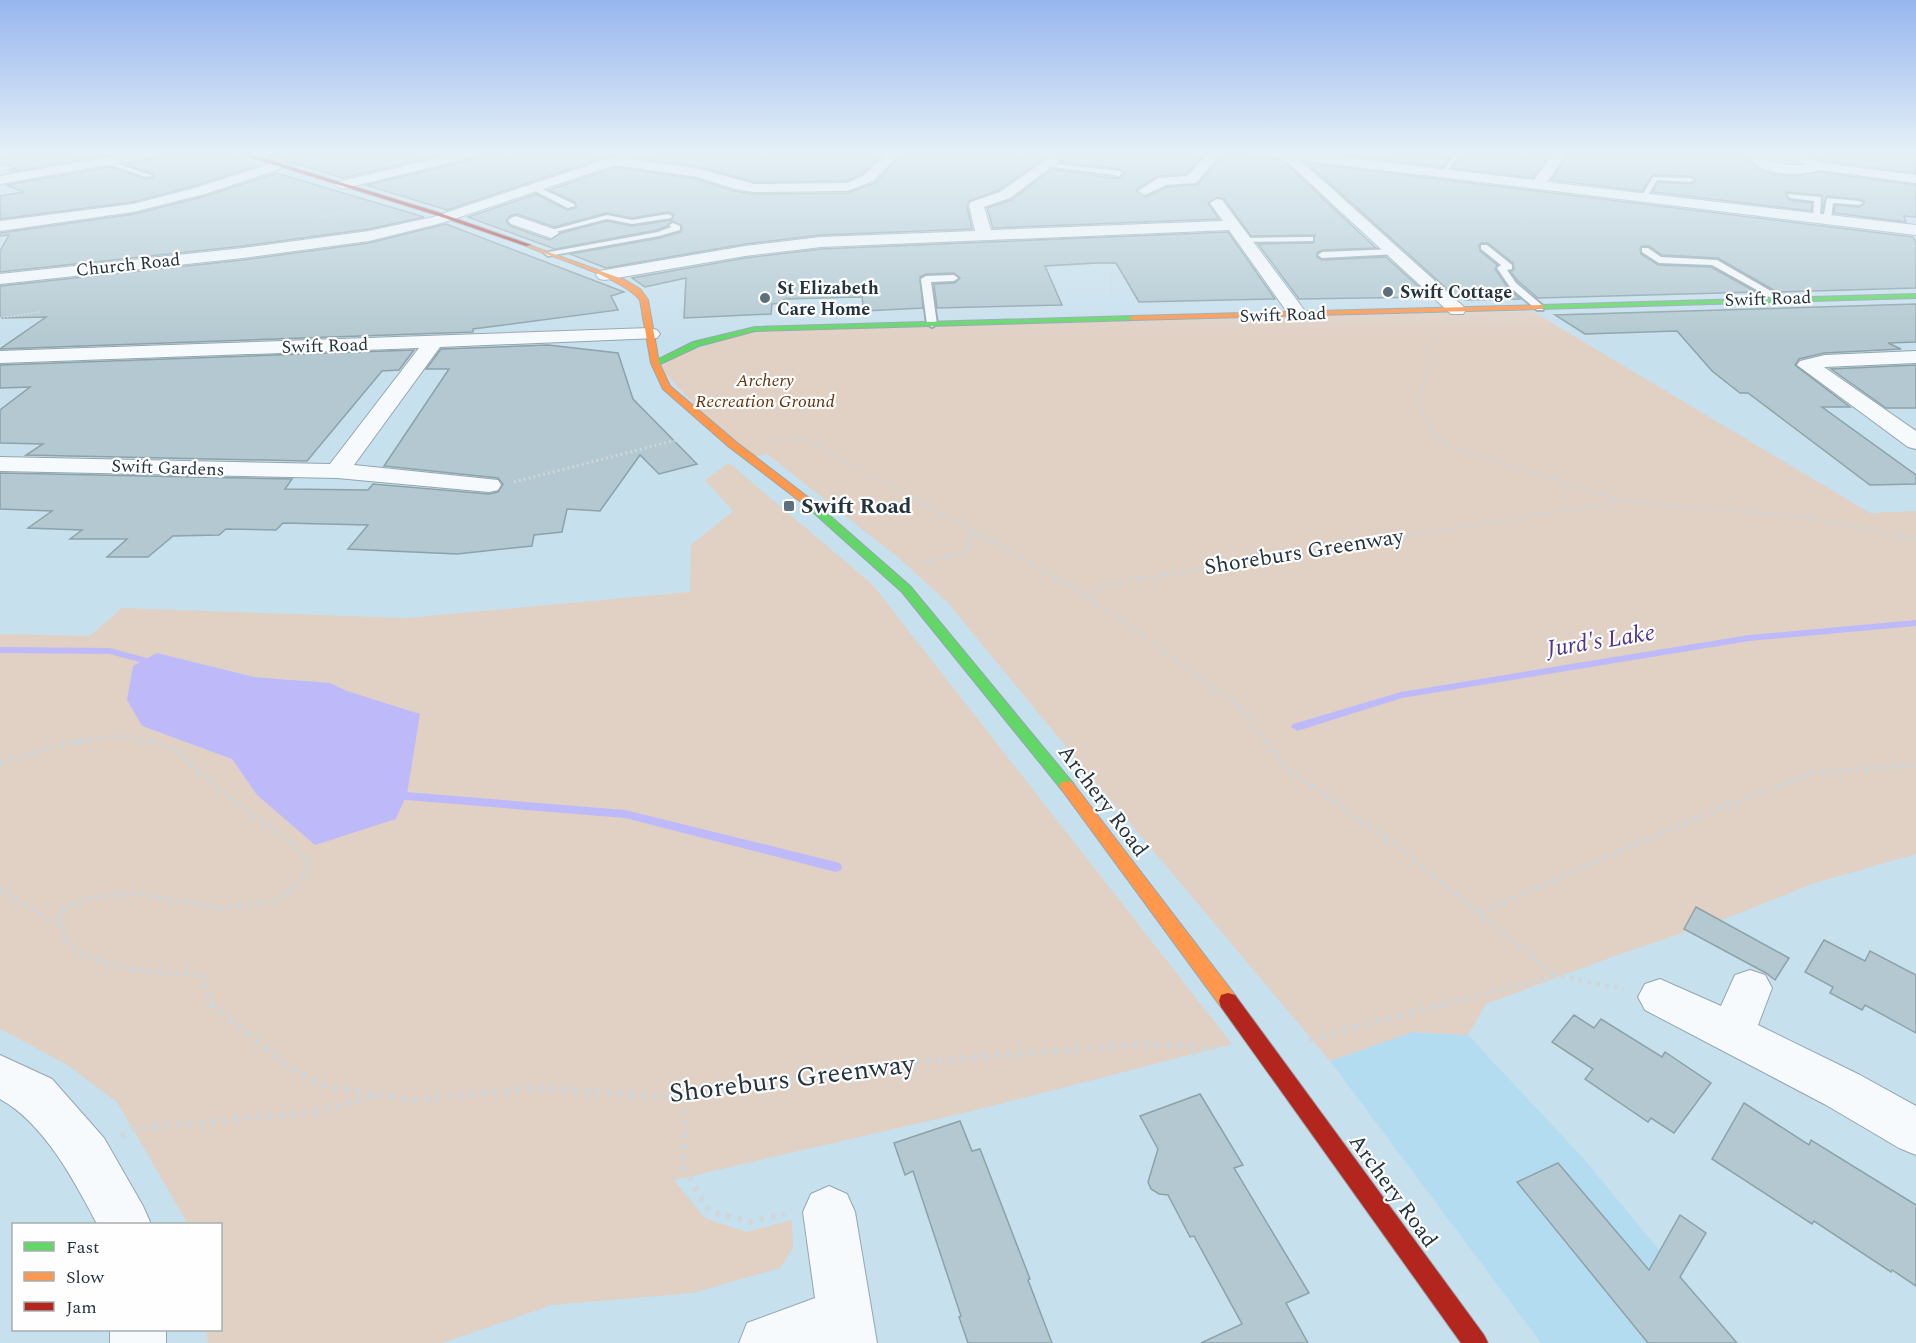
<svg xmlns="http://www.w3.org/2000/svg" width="1916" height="1343" font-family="Spectral,serif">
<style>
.built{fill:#b4dcf1}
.green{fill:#e1d0c4;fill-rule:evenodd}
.water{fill:#bebaf9}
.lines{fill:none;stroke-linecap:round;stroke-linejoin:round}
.stream{fill:#bebaf9;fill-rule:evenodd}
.building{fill:#b3c8d0;stroke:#8da2a9;stroke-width:1.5;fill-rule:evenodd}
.lane-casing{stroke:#93a6b0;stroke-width:4}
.street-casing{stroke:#93a6b0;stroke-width:2}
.fast-casing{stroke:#93a6b0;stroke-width:2}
.slow-casing{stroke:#93a6b0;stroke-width:2}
.jam-casing{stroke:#93a6b0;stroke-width:2}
.path-far5{stroke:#cfd7da;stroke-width:1.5;stroke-dasharray:1.5 2;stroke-linecap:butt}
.path-far4{stroke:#cfd7da;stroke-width:2;stroke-dasharray:1.5 2;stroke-linecap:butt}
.path-far3{stroke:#cfd7da;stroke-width:3;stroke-dasharray:2 3;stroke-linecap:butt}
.path-far2{stroke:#cfd7da;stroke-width:4;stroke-dasharray:3 4.5;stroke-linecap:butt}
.path-far1{stroke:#cfd7da;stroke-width:4.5;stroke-dasharray:4 5;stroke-linecap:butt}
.path{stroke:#cfd7da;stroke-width:6;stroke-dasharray:4.5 7;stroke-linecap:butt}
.lane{fill:#f7fafc;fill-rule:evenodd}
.street{fill:#f7fafc;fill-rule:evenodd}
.fast{fill:#63d668;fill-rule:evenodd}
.slow{fill:#ff974d;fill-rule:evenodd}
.jam{fill:#b3261e;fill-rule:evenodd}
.poi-dot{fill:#5c707b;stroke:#fefefe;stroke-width:2}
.labels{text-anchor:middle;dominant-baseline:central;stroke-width:4.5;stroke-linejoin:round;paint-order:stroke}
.far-street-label{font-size:18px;fill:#23343e;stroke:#fefefe}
.far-poi-label{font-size:18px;font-weight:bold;fill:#23343e;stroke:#fefefe;text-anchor:start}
.far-park-label{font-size:18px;font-style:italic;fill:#66320b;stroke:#fefefe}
.poi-label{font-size:22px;font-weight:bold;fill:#23343e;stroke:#fefefe;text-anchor:start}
.street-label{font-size:22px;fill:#23343e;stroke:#fefefe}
.water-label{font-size:24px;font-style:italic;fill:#4f3392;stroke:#fefefe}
.near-street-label{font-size:27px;fill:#23343e;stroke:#fefefe}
</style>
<rect width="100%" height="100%" fill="#c7e0ed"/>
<polygon class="built" points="1412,1032 1468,1035 1583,1158 1736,1343 1541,1343 1330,1061"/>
<g class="green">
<polygon points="1532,311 1870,513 1916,511 1916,854 1815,883 1727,918 1612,957 1486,1004 1468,1035 1412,1032 1330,1061 1082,766 948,603 900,559 767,454 749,458 732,444 655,363 755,329"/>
<path d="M729,463L872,584L1232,1044L976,1110L674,1180L705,1218L746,1232L792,1220L793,1248L780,1268L693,1293L552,1305L442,1343H208L206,1330H220V1224H188L117,1102L66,1064L0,1029V634L90,636L122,608L407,618L690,592L691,545L733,511L705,480ZM156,653L254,677L330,683L347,691L407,794L396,819L257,795L232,759L142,726Z"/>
</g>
<polygon class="water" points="157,653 254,677 330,683 347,691 420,714 407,794 396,819 315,845 257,795 232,759 142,726 127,700 133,666"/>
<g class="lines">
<g class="stream">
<polygon points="1916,620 1916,626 1749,641 1402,698 1297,731 1291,727 1293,724 1401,692 1749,635"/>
<polygon points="0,647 110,648 147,658 148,660 143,663 110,654 0,653"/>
<polygon points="406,792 625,810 836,862 841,864 842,867 841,870 836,872 625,818 406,800 402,799 400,796 402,793"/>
</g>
</g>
<g class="building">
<polygon points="0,153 117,153 12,172 8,170 16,168 0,162"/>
<polygon points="161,153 230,153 233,158 256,166 194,186 133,202 0,219 0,196 24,192 6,185 110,167 145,179 152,178 153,174 126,164 153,159"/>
<polygon points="260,153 448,153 343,178"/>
<polygon points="482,153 618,153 447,210 366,185 479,158"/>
<polygon points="646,153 884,153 862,174 847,181 754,182 700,167 639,158"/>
<path d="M903,153H1052L999,190L969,201L967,206L972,229L821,235L745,244L606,268L570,254L660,238L681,232L682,226L672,221L667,226L657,230L555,249L468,217L536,194L567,210L576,208L575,202L549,190L615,167L697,179L734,191L754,194L847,193L875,183ZM668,212L674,215L671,220L632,226L607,221L561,233L550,240L510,226L506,221L510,216L517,214L554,227L606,213L632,218Z"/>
<polygon points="1055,153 1206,153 1186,174 1158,176 1136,190 1146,197 1167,187 1198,184 1224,153 1282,160 1376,248 1322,250 1317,253 1317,257 1322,260 1386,257 1430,297 1299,299 1258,244 1313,243 1315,235 1251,236 1224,199 1217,197 1208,203 1219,219 993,228 987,208 1011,200 1052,169 1118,179 1125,173 1120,169 1060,162 1060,155"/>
<polygon points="1328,153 1452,153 1443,167"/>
<polygon points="1463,153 1513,155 1551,153 1533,178 1452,168"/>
<polygon points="1569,153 1757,153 1749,157 1749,161 1755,167 1773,174 1792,176 1819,172 1916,185 1916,217 1904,216 1906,222 1834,213 1835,205 1859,207 1865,202 1859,199 1827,196 1823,208 1821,195 1786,192 1790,200 1812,203 1811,211 1653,192 1658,182 1690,184 1695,182 1696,179 1690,176 1653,175 1642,191 1551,180"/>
<polygon points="1804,153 1886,153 1914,156 1916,173 1823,161"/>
<polygon points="1307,163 1913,237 1916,243 1916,288 1777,292 1718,258 1662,255 1649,246 1642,246 1640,248 1641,254 1658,265 1711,267 1756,292 1538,298 1518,281 1511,272 1514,269 1513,263 1488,243 1481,243 1479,245 1480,251 1497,265 1495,269 1508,288 1520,299 1465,300 1462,296 1456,297"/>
<polygon points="276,173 424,217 369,229 243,246 0,272 0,251 9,235 0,236 0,233 134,214 206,196"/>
<polygon points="446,224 624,292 611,296 618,310 473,329 473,332 0,349 46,317 0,318 0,286 243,260 369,243"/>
<polygon points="1228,232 1275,299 1139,302 1116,263 1097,263 1045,266 1062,305 937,308 934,284 955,283 960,278 954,273 926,274 920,277 923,308 864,311 862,297 784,299 784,303 772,304 771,314 684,318 686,278 645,287 632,278 745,258 821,249"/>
<polygon points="1916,304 1916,342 1888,343 1901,349 1824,353 1799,359 1795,365 1850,407 1822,407 1916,475 1916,484 1870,485 1748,393 1740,393 1712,371 1677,331 1585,334 1555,315"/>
<polygon points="548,345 618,353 633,399 697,464 659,474 640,455 600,511 567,509 562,532 534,535 532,546 457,554 348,549 368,525 283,523 276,530 226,529 219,535 173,536 148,557 107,557 127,539 70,539 82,530 28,528 52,511 0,509 0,473 292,479 285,489 368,490 373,484 489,494 498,492 503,484 498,478 384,466 449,369 426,369 441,349"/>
<polygon points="414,350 399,370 382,371 307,461 26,455 43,444 0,443 0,410 30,387 0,388 0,365"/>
<polygon points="1916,365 1916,408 1886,408 1831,369"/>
<polygon points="1696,907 1789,958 1775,980 1766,973 1684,929"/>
<polygon points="1824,940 1865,961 1870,951 1916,975 1916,1033 1865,1005 1862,1010 1830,993 1833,987 1805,972"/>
<polygon points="1574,1015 1594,1028 1601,1019 1662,1057 1665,1052 1711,1083 1674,1133 1651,1118 1648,1122 1585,1079 1593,1069 1552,1042"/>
<polygon points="1200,1094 1243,1165 1234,1168 1309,1293 1286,1303 1308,1343 1201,1343 1242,1324 1194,1236 1190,1237 1168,1195 1159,1194 1151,1189 1148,1182 1158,1149 1140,1116"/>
<polygon points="1744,1103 1809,1145 1811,1140 1916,1205 1916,1286 1892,1270 1891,1272 1814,1221 1812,1224 1712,1159"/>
<polygon points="960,1121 972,1151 980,1149 1030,1279 1028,1280 1052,1343 968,1343 959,1317 961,1316 913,1171 905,1175 894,1143"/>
<polygon points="1558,1163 1649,1270 1680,1215 1706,1233 1680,1277 1737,1343 1648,1343 1517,1182"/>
</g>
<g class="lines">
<g class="lane-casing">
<g id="lane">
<polygon points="1455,153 1461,153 1445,174 1441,174"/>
<polygon points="107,160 150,175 152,176 146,177 105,163"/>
<polygon points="1046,163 1120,171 1123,173 1118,177 1115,175 1044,166"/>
<polygon points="1653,177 1690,178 1694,180 1690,182 1657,180 1646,199 1640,199"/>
<polygon points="536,186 574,204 575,206 568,208 533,190"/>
<polygon points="1787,194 1821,197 1820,220 1813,218 1814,201 1790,198"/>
<polygon points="1827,198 1859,201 1863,203 1859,205 1833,203 1831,219 1827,221 1823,219"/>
<polygon points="668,214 672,216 671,218 632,224 607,219 548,234 544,232 607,215 632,220"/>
<polygon points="673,223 680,226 680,230 659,236 548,256 544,253 658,232 671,227 669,225"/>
<polygon points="1310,237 1313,237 1313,241 1245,242 1241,240 1245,238"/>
<polygon points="1481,245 1487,245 1512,265 1512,269 1507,270 1516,283 1543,306 1543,310 1537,310 1510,287 1497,268 1501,265 1481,249"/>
<polygon points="1642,248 1648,248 1661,257 1717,260 1783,298 1775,300 1712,265 1659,263 1642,252"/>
<polygon points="1394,249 1397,250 1397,254 1322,258 1318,255 1322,252"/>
<polygon points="926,276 954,275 958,278 954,281 931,282 937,324 932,327 927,324 921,279"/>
</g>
</g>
<g class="street-casing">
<g id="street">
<polygon points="131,153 159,153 153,157 0,184 0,176"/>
<polygon points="458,153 480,153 478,156 342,189 335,185 337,182"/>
<polygon points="625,153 644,153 631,159 700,169 754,184 847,183 863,176 887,153 901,153 873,181 847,191 754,192 735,189 698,177 615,165 442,223 369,241 243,258 0,284 0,274 243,248 369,231 433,217"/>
<polygon points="1209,153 1222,153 1196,183 1166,185 1145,195 1138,191 1158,178 1187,176"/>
<polygon points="1269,153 1308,153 1534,180 1554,153 1567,153 1547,182 1916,225 1916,235 1300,160 1463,306 1466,310 1463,314 1451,314 1283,158 1271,156"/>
<path d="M1762,153H1798L1822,163L1916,175V183L1819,170C1799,177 1765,176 1750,159ZM1788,159L1808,165H1786L1766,160Z"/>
<polygon points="1053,155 1058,156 1059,159 1058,162 1010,198 984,207 991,230 1223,221 1210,203 1217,199 1222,200 1308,315 1306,319 1292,319 1229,230 821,247 745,256 605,280 599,279 596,275 599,271 605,270 745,246 821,237 975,231 969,205 971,202 1000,192"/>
<polygon points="275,162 280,163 282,166 280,169 205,194 133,212 0,231 0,221 133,204 195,188"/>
<polygon points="516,216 556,230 559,233 551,238 511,224 508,221 511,218"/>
<polygon points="650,328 657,330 660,334 657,338 440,347 354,465 498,480 501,485 498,490 489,492 337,478 0,471 0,457 330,464 419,348 0,363 0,351"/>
<polygon points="1916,351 1916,363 1824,367 1916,431 1916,449 1908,447 1797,365 1800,361 1825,355"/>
<polygon points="1750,970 1765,975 1772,988 1758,1025 1860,1075 1916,1106 1916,1155 1899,1148 1826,1105 1645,1010 1638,997 1645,984 1660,979 1721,1006 1735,975"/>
<path d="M0,1055L52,1079L104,1138L143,1206L151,1224H97C75,1182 44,1123 0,1099Z"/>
<polygon points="829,1186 847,1194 855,1212 877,1343 739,1343 747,1323 815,1298 803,1212 811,1194"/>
<rect x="110" y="1330" width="56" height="13"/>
</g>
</g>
<g class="fast-casing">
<g id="fast">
<polygon points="1916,294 1916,298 1540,309 1536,307 1540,305"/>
<polygon points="1133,316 1136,316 1136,320 755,331 699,346 658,365 651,363 693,342 755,327"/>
<polygon points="809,500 813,501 910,586 1072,782 1075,786 1072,790 1062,790 902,592 805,505 804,503"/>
</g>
</g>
<g class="slow-casing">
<g id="slow">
<path d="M526,244L625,280L640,289L648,300L659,363L670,386L736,442L813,501V505H805L728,446L663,389L651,363L640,300C623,278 554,258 526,246Z"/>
<polygon points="1540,305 1543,305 1543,309 1133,320 1129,318 1133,316"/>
<polygon points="1067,781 1072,782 1235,995 1237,1001 1235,1007 1228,1009 1221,1007 1062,790 1059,786 1062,782"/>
</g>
</g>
<g class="jam-casing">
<g id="jam">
<polygon points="236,153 245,153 437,212 531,245 526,246 433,214"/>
<polygon points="1228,993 1235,995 1484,1335 1488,1343 1461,1343 1221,1007 1219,1001 1221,995"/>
</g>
</g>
<polyline class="path-far5" points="316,219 347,211"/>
<g class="path-far4">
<polyline points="1111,295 1111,274 1121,274 1125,282"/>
<polyline points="0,318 40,312"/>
<polyline points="1427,376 1430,362 1427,348 1438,338 1437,333"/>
</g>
<g class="path-far3">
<path d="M1427,375C1414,408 1423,426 1450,447L1619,500"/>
<polyline points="772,441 802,438 985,537"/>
<polyline points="514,482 684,438"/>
<polyline points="971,537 978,532"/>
<polyline points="1402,537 1622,501 1812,518 1904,537"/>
</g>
<g class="path-far2">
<polyline points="982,535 1087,596 1236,703 1267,742"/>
<polyline points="1897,535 1916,539"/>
<polyline points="922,563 971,550 969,538 973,535"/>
<polyline points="1087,596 1108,584 1411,535"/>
<polyline points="74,742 115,736 155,742"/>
</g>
<g class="path-far1">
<path d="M152,741L177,751L209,782L300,850L310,866L300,883L276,901L222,908L132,893L84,899L60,912C62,920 63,932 67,940C81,969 173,973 204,976L212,1006"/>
<polyline points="1266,741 1287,768 1401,849 1555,975"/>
<polyline points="0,763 62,744 84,741"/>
<polyline points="0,890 64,927"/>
<polyline points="1479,913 1717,809 1814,773 1916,765"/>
<polyline points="1439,1006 1555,975 1624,989"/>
</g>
<g class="path">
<polyline points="211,1004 289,1067 319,1085 413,1100 534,1088 687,1098 810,1077 938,1060 1147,1044 1216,1048"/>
<polyline points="1309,1040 1444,1004"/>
<polyline points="687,1098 683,1166 709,1211 749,1222 785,1214"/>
<polyline points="121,1136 132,1129 322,1111 375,1096"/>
</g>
<use href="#lane" class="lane"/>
<use href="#street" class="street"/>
<use href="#fast" class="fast"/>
<use href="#slow" class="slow"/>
<use href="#jam" class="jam"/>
</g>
<linearGradient id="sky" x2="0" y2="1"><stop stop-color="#97b6ef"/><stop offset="0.45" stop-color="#e6f1f7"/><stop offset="1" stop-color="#e6f1f7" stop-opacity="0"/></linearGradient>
<rect width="1916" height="341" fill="url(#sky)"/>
<g class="poi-dot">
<circle cx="1388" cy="292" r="6"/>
<circle cx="765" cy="298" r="6"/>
<rect x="783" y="500" width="12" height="12" rx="3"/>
</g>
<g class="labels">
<g class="far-street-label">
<text transform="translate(128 265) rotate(-6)">Church Road</text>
<text transform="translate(1768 299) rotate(-2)">Swift Road</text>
<text transform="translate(1283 315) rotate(-2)">Swift Road</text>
<text transform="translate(325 346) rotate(-2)">Swift Road</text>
<text transform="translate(168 468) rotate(2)">Swift Gardens</text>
</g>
<g class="far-poi-label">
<text x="777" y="288">St Elizabeth<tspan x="777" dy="21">Care Home</tspan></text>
<text x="1400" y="292">Swift Cottage</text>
</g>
<g class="far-park-label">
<text x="765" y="380">Archery<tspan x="765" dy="21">Recreation Ground</tspan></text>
</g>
<g class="poi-label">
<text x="801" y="506">Swift Road</text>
</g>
<g class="street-label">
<text transform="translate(1304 552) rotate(-9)">Shoreburs Greenway</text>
<text transform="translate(1103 801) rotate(53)">Archery Road</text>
<text transform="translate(1393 1191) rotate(54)">Archery Road</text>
</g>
<g class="water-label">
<text transform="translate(1601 641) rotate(-9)">Jurd's Lake</text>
</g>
<g class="near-street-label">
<text transform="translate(792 1079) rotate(-7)">Shoreburs Greenway</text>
</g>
</g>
<rect x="12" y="1223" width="210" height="108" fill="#fefefe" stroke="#a6adb1" stroke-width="1.5"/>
<rect x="24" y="1242" width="30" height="9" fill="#63d668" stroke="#a6adb1" stroke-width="1.5"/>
<text x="66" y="1253" font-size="18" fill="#23343e">Fast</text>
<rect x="24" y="1272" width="30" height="9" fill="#ff974d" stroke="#a6adb1" stroke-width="1.5"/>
<text x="66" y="1283" font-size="18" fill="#23343e">Slow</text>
<rect x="24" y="1302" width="30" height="9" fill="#b3261e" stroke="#a6adb1" stroke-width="1.5"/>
<text x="66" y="1313" font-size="18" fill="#23343e">Jam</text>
</svg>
